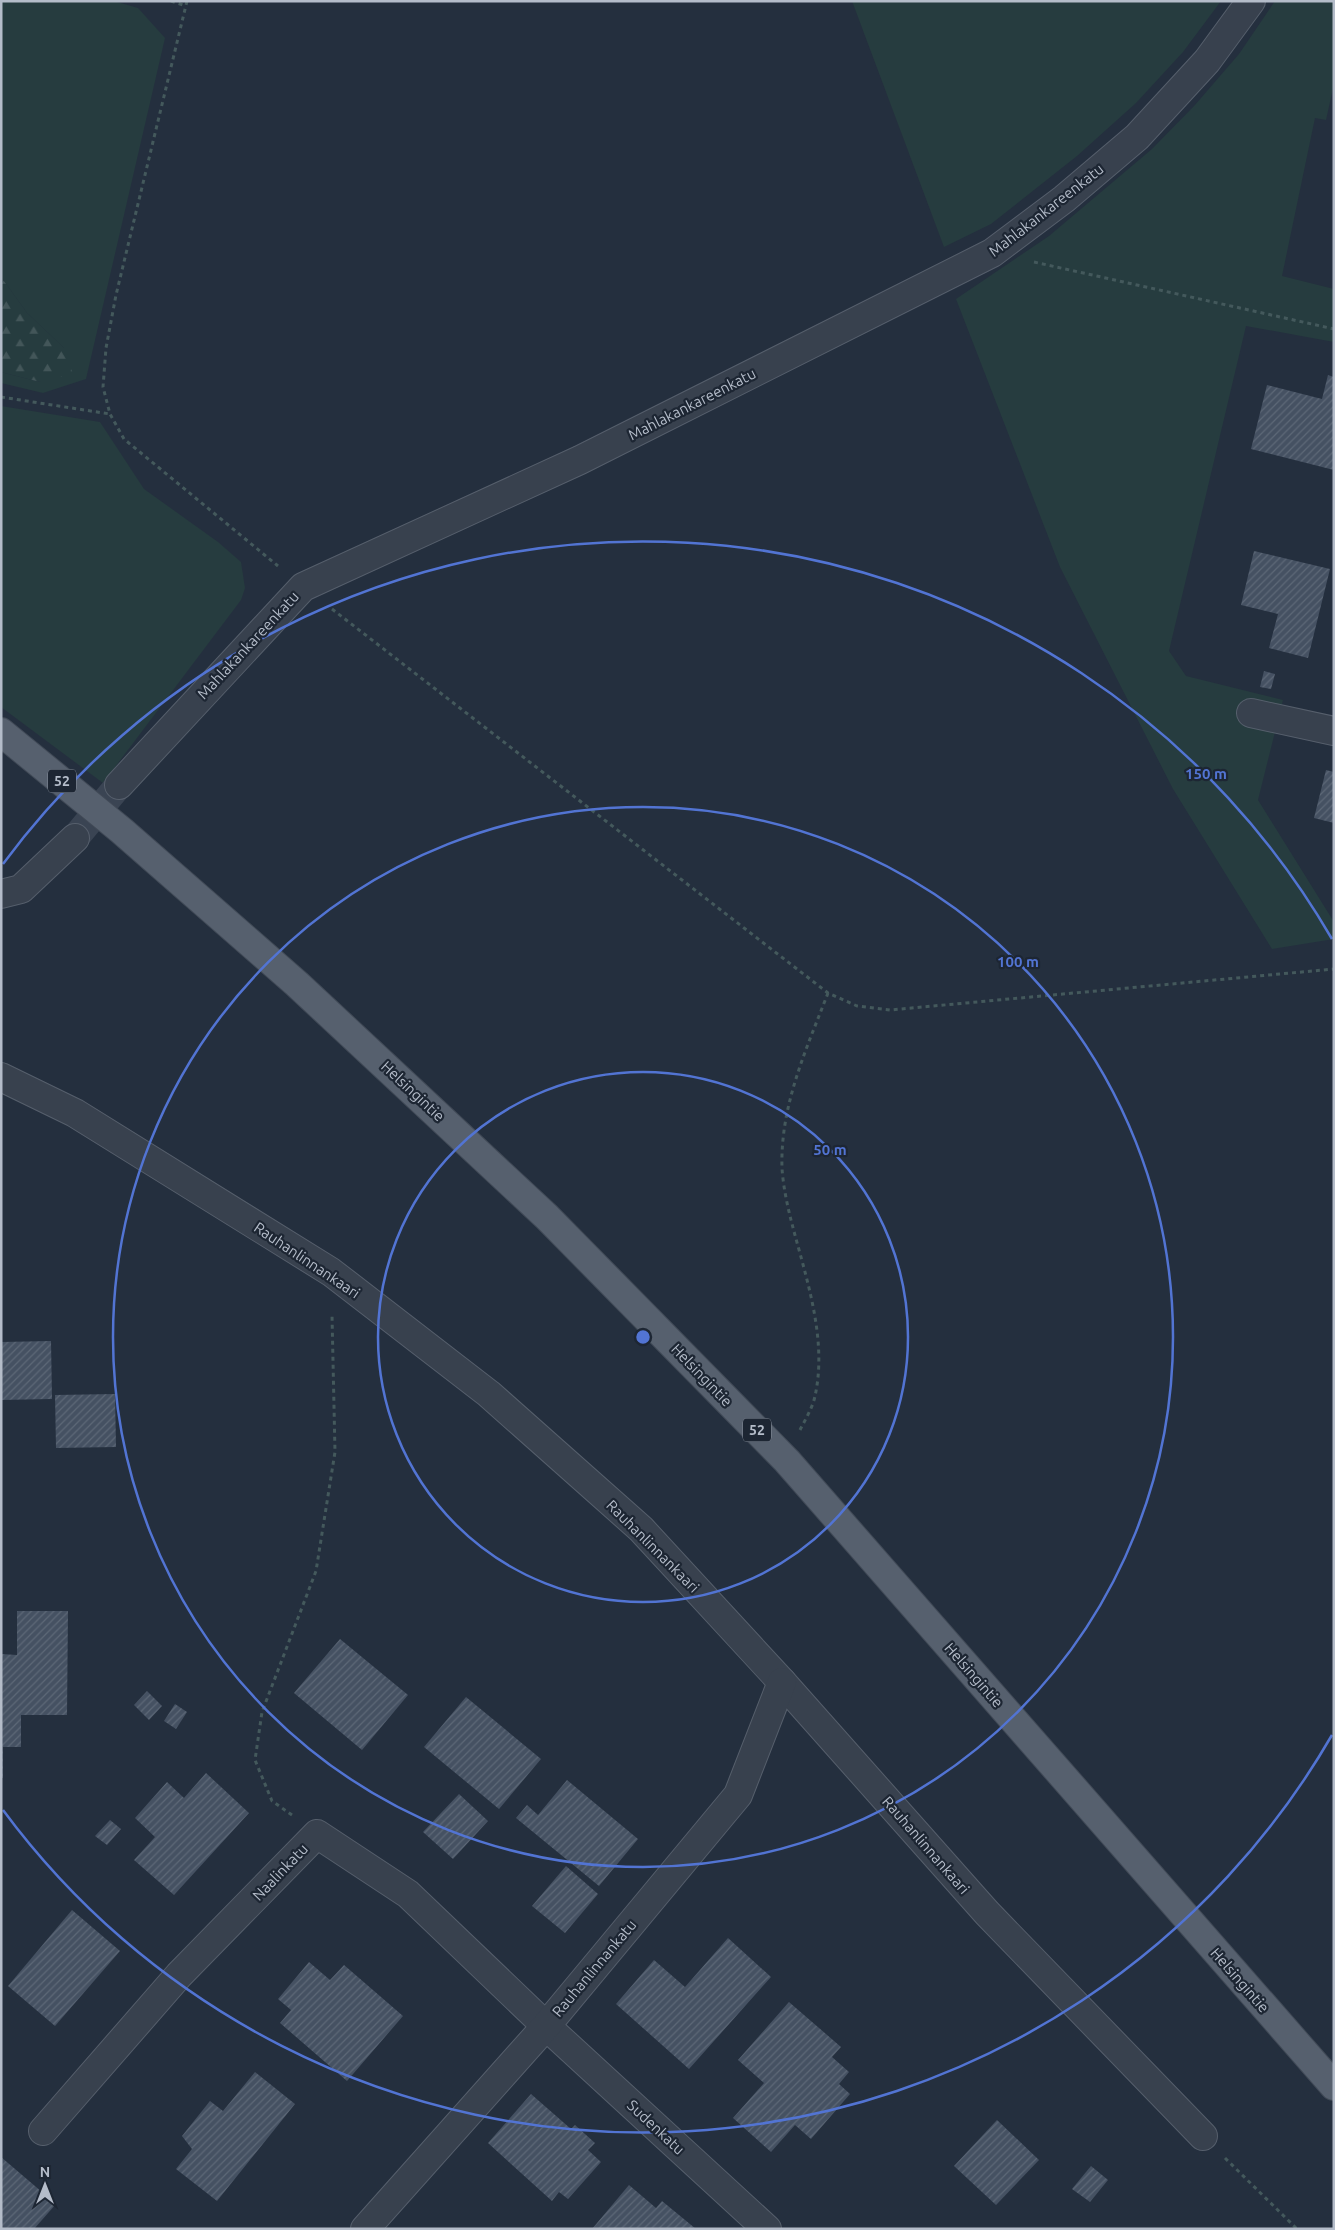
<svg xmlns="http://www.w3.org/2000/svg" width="1335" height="2230" font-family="Ubuntu,sans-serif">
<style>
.green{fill:#263c3f}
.forest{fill:url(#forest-firs)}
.building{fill:url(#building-hatch)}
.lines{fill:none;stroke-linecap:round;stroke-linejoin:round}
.minor-tunnel{stroke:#3a4453;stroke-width:28;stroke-dasharray:28 14;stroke-linecap:butt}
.minor-casing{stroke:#565f6c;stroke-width:30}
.major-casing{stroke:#414a57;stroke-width:30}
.path{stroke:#44595c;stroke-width:3;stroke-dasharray:4 4;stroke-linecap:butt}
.minor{stroke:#38414e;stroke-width:28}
.major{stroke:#56606e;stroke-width:28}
.ring{fill:none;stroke:#5274d3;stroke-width:2.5}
.labels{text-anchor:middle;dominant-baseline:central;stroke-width:4.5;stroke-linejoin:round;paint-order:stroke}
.shield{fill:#1d2633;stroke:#878f9c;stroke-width:1}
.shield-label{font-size:14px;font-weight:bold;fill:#b4bcc9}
.street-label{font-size:15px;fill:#b4bcc9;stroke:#1d2633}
.centre{fill:#5274d3;stroke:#1d2633;stroke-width:2.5}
.ring-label{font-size:15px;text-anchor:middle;font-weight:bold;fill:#5274d3;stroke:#1d2633;stroke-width:4.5;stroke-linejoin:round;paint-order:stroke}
</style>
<defs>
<pattern id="forest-firs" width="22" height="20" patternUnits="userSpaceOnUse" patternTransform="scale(1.25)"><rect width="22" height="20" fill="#263c3f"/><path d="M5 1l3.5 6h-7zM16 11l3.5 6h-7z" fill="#435659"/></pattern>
<pattern id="building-hatch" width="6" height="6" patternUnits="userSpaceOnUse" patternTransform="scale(1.25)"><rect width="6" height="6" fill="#455162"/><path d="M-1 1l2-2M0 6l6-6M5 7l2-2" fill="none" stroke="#5d6877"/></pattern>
</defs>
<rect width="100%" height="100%" fill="#242f3e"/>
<g class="green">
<polygon points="1,1 114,1 138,8 165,38 86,379 43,393 1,383 1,372 40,382 64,348 27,313 1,277"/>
<polygon points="852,1 1221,1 1183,52 1136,103 1077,156 991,224 944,247"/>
<polygon points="1275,1 1334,1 1334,84 1326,120 1315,118 1282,276 1334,289 1334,342 1246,326 1169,651 1186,676 1283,700 1258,800 1334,922 1334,939 1272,949 1173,789 1060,567 956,299 1049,236 1152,149 1195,105 1239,54"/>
<polygon points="1,406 100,422 144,489 218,542 241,562 245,588 241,600 103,783 1,707"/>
</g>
<polygon class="forest" points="1,277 27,313 64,348 73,374 40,382 1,372"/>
<g class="building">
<polygon points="1328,375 1334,377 1334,470 1251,449 1267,385 1322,399"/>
<polygon points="1254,551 1330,569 1308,658 1269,648 1278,614 1241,605"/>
<polygon points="1264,671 1275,674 1271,689 1260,687"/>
<polygon points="1326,770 1334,772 1334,823 1314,818"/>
<polygon points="51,1341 52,1399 1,1400 1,1342"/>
<polygon points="115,1394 116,1447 56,1448 55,1395"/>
<polygon points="17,1611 68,1611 67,1715 21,1715 21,1747 3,1747 3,1778 1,1778 1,1654 17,1655"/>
<polygon points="340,1639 408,1695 362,1750 294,1693"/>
<polygon points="147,1691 162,1706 149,1720 134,1705"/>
<polygon points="466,1697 541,1759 499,1809 424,1747"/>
<polygon points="175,1704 187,1712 176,1729 164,1721"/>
<polygon points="206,1773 249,1813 174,1895 134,1860 155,1837 135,1818 167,1782 184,1798"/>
<polygon points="567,1780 638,1839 599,1886 516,1818 527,1805 538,1815"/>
<polygon points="459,1794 488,1821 453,1859 423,1832"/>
<polygon points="110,1820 121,1829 107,1845 95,1836"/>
<polygon points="566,1866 598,1894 565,1933 532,1906"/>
<polygon points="72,1910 120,1951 55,2026 8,1986"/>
<polygon points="728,1938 771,1977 689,2069 616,2004 654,1960 685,1987"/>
<polygon points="309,1962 330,1980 344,1965 403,2016 347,2081 280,2023 291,2010 278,1999"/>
<polygon points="789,2002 841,2047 832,2057 849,2072 839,2084 850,2094 811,2139 795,2125 771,2152 733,2118 764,2083 738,2060"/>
<polygon points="255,2072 295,2104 217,2201 176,2169 192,2149 182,2136 210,2101 223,2111"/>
<polygon points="531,2094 571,2129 575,2125 595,2143 588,2150 601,2162 568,2199 559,2192 552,2201 488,2143"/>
<polygon points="997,2120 1039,2160 996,2205 954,2166"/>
<polygon points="1,2157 56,2204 34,2229 1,2229"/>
<polygon points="1091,2166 1108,2180 1090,2202 1072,2189"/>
<polygon points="629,2185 656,2208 662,2201 696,2229 592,2229"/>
</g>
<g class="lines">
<polyline class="minor-tunnel" points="75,838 119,785"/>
<g class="minor-casing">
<g id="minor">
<polyline points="1251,713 1334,731"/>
<polyline points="119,785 303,587 580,460 992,253 1064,199 1137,137 1207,61 1251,1"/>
<polyline points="1,894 21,889 75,838"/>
<polyline points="1,1077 75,1113 331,1272 489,1394 641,1529 782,1682 987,1913 1203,2136"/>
<polyline points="43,2131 179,1975 317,1834 408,1894 546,2026 767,2229"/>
<polyline points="365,2229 546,2026 738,1795 782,1682"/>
</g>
</g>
<g class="major-casing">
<polyline id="major" points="1,732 122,831 297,984 547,1217 787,1461 1334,2086"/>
</g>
<g class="path">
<polyline points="171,1 186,6"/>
<polyline points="187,1 116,295 106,348 103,387 110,414 124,439 278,566"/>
<polyline points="1034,262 1334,329"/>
<polyline points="1,397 110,414"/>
<polyline points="332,609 828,993 857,1006 890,1010 1334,969"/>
<path d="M800,1430C805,1420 813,1407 815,1396C828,1338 805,1275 791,1220C787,1204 783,1185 782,1168C780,1106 806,1050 828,993"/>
<polyline points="292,1815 272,1801 255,1760 262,1712 316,1571 335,1452 332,1315"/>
<polyline points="1225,2158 1297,2229"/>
</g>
<use href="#minor" class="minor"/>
<use href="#major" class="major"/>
</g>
<g class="ring">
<circle cx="643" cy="1337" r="265"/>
<circle cx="643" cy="1337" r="530"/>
<path d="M1332 1735A796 796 0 0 1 3 1810M3 864A796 796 0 0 1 1332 939"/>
</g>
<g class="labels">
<g class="shield">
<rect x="48" y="769.5" width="28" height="23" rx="4"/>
<rect x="743" y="1418.5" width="28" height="23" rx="4"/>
</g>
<g class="shield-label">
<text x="62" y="781">52</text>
<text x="757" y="1430">52</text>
</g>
<g class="street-label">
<text transform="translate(1046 210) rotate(-38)">Mahlakankareenkatu</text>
<text transform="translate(692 404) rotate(-27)">Mahlakankareenkatu</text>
<text transform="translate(248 645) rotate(-47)">Mahlakankareenkatu</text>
<text transform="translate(413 1091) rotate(43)">Helsingintie</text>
<text transform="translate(307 1260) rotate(34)">Rauhanlinnankaari</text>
<text transform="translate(702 1375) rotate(46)">Helsingintie</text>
<text transform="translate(653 1546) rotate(45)">Rauhanlinnankaari</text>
<text transform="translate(974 1675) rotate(49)">Helsingintie</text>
<text transform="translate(926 1845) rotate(49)">Rauhanlinnankaari</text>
<text transform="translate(280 1872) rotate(-46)">Naalinkatu</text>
<text transform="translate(594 1968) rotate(-50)">Rauhanlinnankatu</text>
<text transform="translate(1240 1980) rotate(49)">Helsingintie</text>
<text transform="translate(656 2127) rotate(43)">Sudenkatu</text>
</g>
</g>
<circle cx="643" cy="1337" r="8" class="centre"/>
<g class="ring-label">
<text x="1206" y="779">150 m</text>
<text x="1018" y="967">100 m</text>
<text x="830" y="1155">50 m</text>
</g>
<rect width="1335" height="2230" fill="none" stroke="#b4bcc9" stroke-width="5"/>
<g transform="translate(45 2185)" stroke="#1d2633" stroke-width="4" paint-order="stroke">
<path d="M0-4L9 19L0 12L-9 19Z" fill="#b4bcc9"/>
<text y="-8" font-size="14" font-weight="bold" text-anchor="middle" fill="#b4bcc9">N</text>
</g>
</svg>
